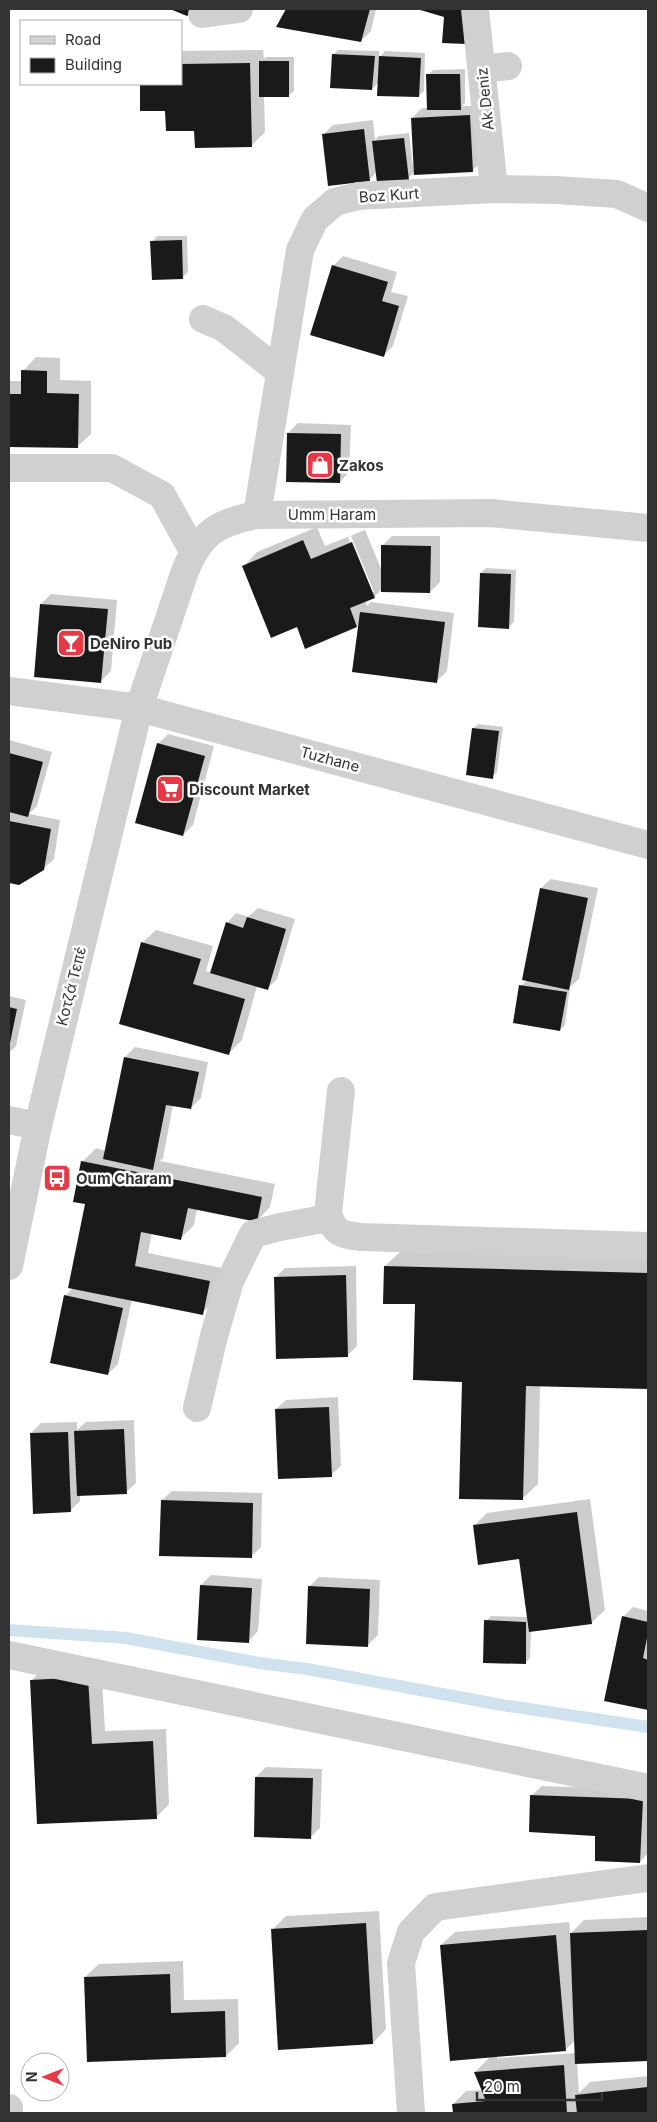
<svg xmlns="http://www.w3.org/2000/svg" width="657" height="2122" font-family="Inter,sans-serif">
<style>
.shadow{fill:#0003;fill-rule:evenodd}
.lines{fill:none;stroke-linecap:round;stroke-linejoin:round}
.stream{stroke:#cfe2ee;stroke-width:12}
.building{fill:#1a1a1a}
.minor{stroke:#d0d0d0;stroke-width:28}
.labels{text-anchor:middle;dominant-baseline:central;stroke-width:5;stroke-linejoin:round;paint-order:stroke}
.street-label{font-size:15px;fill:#333;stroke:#fff}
.poi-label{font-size:15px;font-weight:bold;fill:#333;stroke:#fff;text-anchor:start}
</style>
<rect width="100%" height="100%" fill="#fff"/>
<g class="shadow">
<polygon points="287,9 376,9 371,31 361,41 278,26"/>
<polygon points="263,50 264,59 266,57 294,57 294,91 288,96 264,96 265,132 252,145 196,129 166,110 141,110 141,84 181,84 181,51"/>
<polygon points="338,50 379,51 379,58 385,51 425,53 424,91 419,96 379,82 372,89 333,55"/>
<polygon points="465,69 465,103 462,106 479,106 482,161 472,171 414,173 408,178 377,172 369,180 323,135 333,125 373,120 375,140 379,136 409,133 413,166 415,165 412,118 422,108 428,108 428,75 433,70"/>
<polygon points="157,236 187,236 188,272 183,277 152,242"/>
<polygon points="343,256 397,272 391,292 408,296 393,346 383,356 333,266"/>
<polygon points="36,357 60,358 60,380 91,381 91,434 77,447 9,446 9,381 22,381 23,371"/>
<polygon points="298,423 351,425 349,472 340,482 288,433"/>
<path d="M317,527L325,546L365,530L382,571V546L392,536H440V582L430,592L382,589L374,597L365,600L367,606L371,602L454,613L447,671L437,681L360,622L357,626L306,647L297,625L244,566L257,552ZM351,536L374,592H371L348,537Z"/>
<polygon points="486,568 516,570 514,622 509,627 481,573"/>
<polygon points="51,594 117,600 111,671 101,681 41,604"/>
<polygon points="478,724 503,727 497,772 492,777 473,729"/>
<polygon points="168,734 214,746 193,825 183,835 158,744"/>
<polygon points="9,740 52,752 37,806 29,814 60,820 54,859 43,869 19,884 9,882"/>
<polygon points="551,879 598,888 579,979 570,987 565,1025 560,1030 521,986 527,980 541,888"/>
<polygon points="258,908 295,919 277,979 267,989 257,986 242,1040 229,1053 142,943 156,930 213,946 206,971 212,973 227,923 236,913 248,917"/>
<polygon points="9,996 26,1000 16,1046 9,1053"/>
<polygon points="135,1047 208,1062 201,1098 191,1108 173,1105 163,1158 160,1161 275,1184 270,1207 257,1221 197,1209 194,1225 180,1239 152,1233 148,1253 222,1268 216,1300 202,1313 132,1299 118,1364 108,1374 65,1296 73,1288 86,1203 82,1162 96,1148 106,1151 125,1057"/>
<polygon points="401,1251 648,1257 648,1388 540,1385 538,1484 522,1499 463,1380 416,1303 385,1266"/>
<polygon points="356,1266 357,1346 347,1356 275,1278 285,1268"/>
<polygon points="338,1397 341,1466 331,1475 276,1409 286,1400"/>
<polygon points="134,1420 136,1483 126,1492 80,1495 80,1501 70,1511 31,1433 41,1423 77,1422 77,1430 86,1422"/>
<polygon points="172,1491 262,1493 261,1547 251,1557 162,1500"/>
<polygon points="590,1499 605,1610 591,1623 531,1631 530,1658 525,1663 486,1621 491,1616 528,1617 521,1558 474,1526 487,1513"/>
<polygon points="211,1575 262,1579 258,1631 249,1641 201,1585"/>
<polygon points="319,1577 380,1580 378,1635 368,1645 309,1587"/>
<polygon points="633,1607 648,1611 648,1708 606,1700 623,1617"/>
<polygon points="101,1664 105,1731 166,1729 169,1804 156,1818 32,1680 45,1667"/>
<polygon points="266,1767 322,1769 320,1828 311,1837 256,1777"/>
<polygon points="542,1786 648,1790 648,1853 640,1862 532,1795"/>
<polygon points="379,1911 386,2029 373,2043 272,1930 286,1916"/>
<path d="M648,1917V2059L577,2062L579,2093L590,2082L648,2076V2113H454L453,2104L466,2091L482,2090L475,2072L491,2056L441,1945L455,1932L569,1922L570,1934L584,1920ZM576,2040V2053L497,2058V2056L566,2049Z"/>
<polygon points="183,1961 184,2000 238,1999 239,2043 226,2056 85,1977 99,1964"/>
</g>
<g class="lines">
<polyline class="stream" points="9,1630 126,1638 259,1663 307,1669 502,1705 648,1727"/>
</g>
<g class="building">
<polygon points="170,9 195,9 187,16"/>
<polygon points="286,9 370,9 361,42 276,27"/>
<polygon points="417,9 462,9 466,44 442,43 444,17"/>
<polygon points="332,54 375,56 372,90 330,88"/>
<polygon points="379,56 421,58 419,97 377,96"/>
<rect x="259" y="61" width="30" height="36"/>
<polygon points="250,63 252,147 195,148 194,131 166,131 165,111 140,111 140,84 181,84 181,64"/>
<polygon points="426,74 460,74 461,110 427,110"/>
<polygon points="470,115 473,172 414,175 411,118"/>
<polygon points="364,129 370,181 328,186 322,134"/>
<polygon points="404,138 409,180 377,183 372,141"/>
<polygon points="182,240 183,279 152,280 150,241"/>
<polygon points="332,265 388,282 382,301 399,306 384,357 310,335"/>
<polygon points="21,370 47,371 47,393 79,394 78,448 9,447 9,394 21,394"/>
<polygon points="287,433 341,434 340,483 286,482"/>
<polygon points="303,540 311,559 352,542 375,598 350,608 357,627 305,649 297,627 271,638 242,566"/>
<polygon points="381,545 431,546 430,593 381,592"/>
<polygon points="480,573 511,574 509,629 478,627"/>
<polygon points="40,604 108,609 101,683 34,677"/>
<polygon points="360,612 445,622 437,683 352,672"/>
<polygon points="472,728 499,731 493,779 466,775"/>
<polygon points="157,743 205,756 183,836 135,823"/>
<polygon points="9,753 43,762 28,817 9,812"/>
<polygon points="9,821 51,829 44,870 19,885 9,883"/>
<polygon points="540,888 588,898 569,990 522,980"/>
<polygon points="247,917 286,929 268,990 210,973 226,922 243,928"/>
<polygon points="141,942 201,959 193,984 245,999 229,1055 119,1024"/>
<polygon points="519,985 567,992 560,1031 513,1023"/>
<polygon points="9,1007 17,1009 10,1043 9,1043"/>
<polygon points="124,1057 199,1072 191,1109 166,1105 153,1170 103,1159"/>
<polygon points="81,1161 262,1197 257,1222 188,1208 181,1240 141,1232 135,1266 210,1281 203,1315 68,1288 85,1204 73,1202"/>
<polygon points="384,1266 648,1273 648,1389 526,1386 523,1500 459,1499 462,1382 413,1380 415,1304 383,1304"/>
<polygon points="346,1275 348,1357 276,1359 274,1277"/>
<polygon points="64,1295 123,1308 108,1375 50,1363"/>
<polygon points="329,1407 332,1477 278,1479 275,1409"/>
<polygon points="124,1429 127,1494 77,1496 74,1431"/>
<polygon points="68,1432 71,1512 33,1514 30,1433"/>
<polygon points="161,1500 253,1503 252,1558 159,1556"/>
<polygon points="577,1512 592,1624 529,1632 519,1559 478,1565 473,1525"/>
<polygon points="200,1585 252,1588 249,1643 197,1640"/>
<polygon points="308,1586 370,1589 368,1647 306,1644"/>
<polygon points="622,1616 648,1622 648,1633 643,1658 648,1660 648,1710 604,1701"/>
<polygon points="484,1620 526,1622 526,1664 483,1663"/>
<polygon points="88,1677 92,1744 153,1741 157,1819 37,1824 30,1680"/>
<polygon points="255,1777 313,1778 311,1839 254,1837"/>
<polygon points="530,1795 643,1799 640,1863 595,1861 595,1836 529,1832"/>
<polygon points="366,1923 373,2044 278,2050 271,1929"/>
<polygon points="648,1930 648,2061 575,2064 570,1933"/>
<polygon points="556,1935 566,2051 450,2061 440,1945"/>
<polygon points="170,1974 171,2013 225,2011 226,2057 87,2062 84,1977"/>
<polygon points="564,2065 567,2113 453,2113 452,2104 486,2101 474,2072"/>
<polygon points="648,2087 648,2113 577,2113 575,2095"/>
</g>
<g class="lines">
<g class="minor">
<polyline points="475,9 494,189"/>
<polyline points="202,14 239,9"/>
<polyline points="482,69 508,66"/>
<polyline points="203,319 224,328 280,372"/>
<polyline points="9,468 112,468 162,495 193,551"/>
<polyline points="257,515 300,250 315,219 335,202 358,196 494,189 556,190 617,194 648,208"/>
<polyline points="9,691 139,708 648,845"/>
<path d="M341,1091L328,1213C333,1233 342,1235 361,1237L648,1246"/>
<polyline points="9,1120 38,1126"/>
<path d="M9,1266L38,1126L139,708L185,571C200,534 217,522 257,515L490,513L648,528"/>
<polyline points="197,1408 214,1336 230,1281 253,1234 280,1227 329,1218"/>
<polyline points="9,1655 648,1788"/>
<polyline points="9,2108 9,2113"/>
<polyline points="411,2113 401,1963 411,1932 435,1907 648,1878"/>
</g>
</g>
<defs>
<g id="shop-square" transform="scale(1.4375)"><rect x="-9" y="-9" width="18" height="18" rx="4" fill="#e63946" stroke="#fff"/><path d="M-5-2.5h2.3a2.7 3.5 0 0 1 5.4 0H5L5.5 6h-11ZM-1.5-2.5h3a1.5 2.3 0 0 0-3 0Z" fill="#fff"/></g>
<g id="bar-square" transform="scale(1.4375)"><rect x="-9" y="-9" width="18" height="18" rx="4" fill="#e63946" stroke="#fff"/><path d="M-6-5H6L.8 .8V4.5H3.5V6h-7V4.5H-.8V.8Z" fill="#fff"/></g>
<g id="supermarket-square" transform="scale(1.4375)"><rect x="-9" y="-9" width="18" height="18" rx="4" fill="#e63946" stroke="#fff"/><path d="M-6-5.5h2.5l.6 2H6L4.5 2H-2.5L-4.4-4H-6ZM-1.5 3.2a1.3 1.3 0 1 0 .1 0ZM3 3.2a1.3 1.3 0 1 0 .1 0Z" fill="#fff"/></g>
<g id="bus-square" transform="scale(1.4375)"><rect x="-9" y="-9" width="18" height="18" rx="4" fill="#e63946" stroke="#fff"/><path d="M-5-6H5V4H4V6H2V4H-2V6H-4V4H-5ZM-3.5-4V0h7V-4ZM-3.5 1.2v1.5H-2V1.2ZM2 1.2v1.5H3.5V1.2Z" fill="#fff"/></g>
</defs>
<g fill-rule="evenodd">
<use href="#shop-square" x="320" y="465"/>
<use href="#bar-square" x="71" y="643"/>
<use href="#supermarket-square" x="170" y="789"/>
<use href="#bus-square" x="57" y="1178"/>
</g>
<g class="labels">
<g class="street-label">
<text transform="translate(485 99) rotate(-96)">Ak Deniz</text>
<text transform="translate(389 195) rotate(-4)">Boz Kurt</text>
<text x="332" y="514">Umm Haram</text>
<text transform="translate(330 759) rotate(15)">Tuzhane</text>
<text transform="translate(71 986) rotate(-76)">Κοτζά Τεπέ</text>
</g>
<g class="poi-label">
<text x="339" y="465">Zakos</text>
<text x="90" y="643">DeNiro Pub</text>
<text x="189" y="789">Discount Market</text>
<text x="76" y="1178">Oum Charam</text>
</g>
</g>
<rect width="657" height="2122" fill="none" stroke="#333333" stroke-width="20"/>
<rect x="20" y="20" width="162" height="65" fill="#ffffff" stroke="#adadad"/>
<rect x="30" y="36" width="25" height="8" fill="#d0d0d0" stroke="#adadad"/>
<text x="65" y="45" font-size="15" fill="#333333">Road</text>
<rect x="30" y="58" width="25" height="15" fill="#1a1a1a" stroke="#adadad"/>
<text x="65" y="70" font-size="15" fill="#333333">Building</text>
<g transform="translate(45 2077) rotate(270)"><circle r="24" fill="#ffffff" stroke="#adadad"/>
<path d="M0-4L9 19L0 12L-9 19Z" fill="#e63946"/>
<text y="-8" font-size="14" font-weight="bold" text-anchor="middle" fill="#333333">N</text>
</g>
<path d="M477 2092v8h125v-8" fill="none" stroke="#333333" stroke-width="2.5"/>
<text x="484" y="2092" font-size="15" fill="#333333" stroke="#ffffff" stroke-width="4" paint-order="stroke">20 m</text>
</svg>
